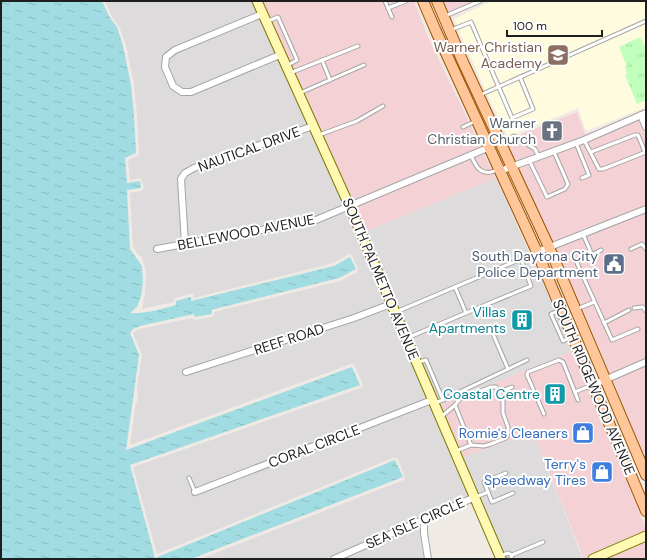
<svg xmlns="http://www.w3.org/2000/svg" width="647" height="560" font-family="'DM Sans',sans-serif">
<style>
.residential{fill:#dddbdb}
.commercial{fill:#f3d1d4}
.education{fill:#fffbde}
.park{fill:url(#park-tufts)}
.water{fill:url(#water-ripples)}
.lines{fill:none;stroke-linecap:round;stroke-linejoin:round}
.lane-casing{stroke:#a5a5a5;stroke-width:5}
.street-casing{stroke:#a5a5a5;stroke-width:8}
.secondary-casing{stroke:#7b7800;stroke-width:11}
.primary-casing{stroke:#995200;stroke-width:12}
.lane{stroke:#fff;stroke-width:3}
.street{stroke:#fff;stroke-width:6}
.secondary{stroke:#fff9b3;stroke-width:9}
.primary{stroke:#ffc69a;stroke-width:10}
.labels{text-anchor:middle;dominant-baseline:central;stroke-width:4;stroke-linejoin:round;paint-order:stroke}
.education-label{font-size:14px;fill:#785e54;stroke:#fff;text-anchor:end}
.worship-label{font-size:14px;fill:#5b616d;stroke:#fff;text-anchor:end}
.street-label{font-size:14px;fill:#1e1e1e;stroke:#fff}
.service-label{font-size:14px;fill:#4e5e75;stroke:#fff;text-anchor:end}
.culture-label{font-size:14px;fill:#0d838f;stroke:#fff;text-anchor:end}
.shop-label{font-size:14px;fill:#366cbe;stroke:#fff;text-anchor:end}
</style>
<defs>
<pattern id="park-tufts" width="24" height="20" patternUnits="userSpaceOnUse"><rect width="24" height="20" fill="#c0ffbc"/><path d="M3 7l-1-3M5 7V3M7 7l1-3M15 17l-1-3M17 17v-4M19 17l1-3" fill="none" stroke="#a5daa1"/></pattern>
<pattern id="water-ripples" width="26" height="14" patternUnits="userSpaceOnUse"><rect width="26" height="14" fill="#a0dce2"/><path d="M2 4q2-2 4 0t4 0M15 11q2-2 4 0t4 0" fill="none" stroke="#89bcc1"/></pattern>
</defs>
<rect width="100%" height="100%" fill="#f0eae4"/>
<g class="residential">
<polygon points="105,1 253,1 258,12 174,46 165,54 162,68 170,88 180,95 192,95 280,59 309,124 193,164 183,170 178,180 181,241 154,246 154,253 317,224 347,210 387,302 353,315 183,369 184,376 355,322 390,309 428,398 191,489 193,496 431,405 470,495 421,516 421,517 325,559 200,559 404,480 405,477 398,459 395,457 157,554 133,467 361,388 363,384 354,365 351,364 130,445 135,408 138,398 137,388 142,355 133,333 134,332 140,329 192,318 195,320 212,317 214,315 214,312 340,281 357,272 358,268 352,255 349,254 333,263 194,298 193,294 190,294 175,298 173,302 142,309 145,293 146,271 142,257 137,254 134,247 133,247 130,193 141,191 144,188 141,178 130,180 128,160 138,156 139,153 137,115 134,84 126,45 119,26 112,17"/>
<polygon points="261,19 277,52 190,88 182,88 175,84 168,66 169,59 176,53"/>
<polygon points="312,131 345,203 316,216 188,240 184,180 187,176 195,172"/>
<polygon points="496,178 573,351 438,406 364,232"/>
<polygon points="533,432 583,559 504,559 461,458"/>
<polygon points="421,525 422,548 424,559 343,559"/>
</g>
<g class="commercial">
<polygon points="262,1 414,1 428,37 481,147 351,201"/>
<polygon points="443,1 484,1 453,16 451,19"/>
<polygon points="485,96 507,140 577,112 585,134 587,134 598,130 583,136 515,162"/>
<polygon points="639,120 646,136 646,205 551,242 518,169 585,143"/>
<polygon points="484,154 496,178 364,232 354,207"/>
<polygon points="646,213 646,358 610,374 586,317 554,249"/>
<polygon points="573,351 646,529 646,532 584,559 533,432 461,458 438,406"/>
<polygon points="646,365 646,452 643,453 613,380"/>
<polygon points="646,540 646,559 602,559"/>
</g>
<polygon class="education" points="492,1 646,1 646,107 586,131 578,108 508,137 486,92 454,19"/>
<polygon class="park" points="640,37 646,48 646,100 637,104 625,75 627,74 625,67 627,66 619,47"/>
<path class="water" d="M1,1H102L110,18L117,27L123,46L131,85L134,116L136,153L125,158L127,183L140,181L141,188L127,190L130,249L142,266L143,282L141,296L137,307L130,313C145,314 161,309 176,305V301L191,297V301L334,266L350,257L356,269L339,278L211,310L212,314L195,317L194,314L140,326L133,329L130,333L139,355L126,450L352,367L360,385L130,465L155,558L395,460L403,477L191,559H1Z"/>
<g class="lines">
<g class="lane-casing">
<g id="lane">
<polyline points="385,1 388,8 406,1"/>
<polyline points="388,8 392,17"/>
<polyline points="445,16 480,1"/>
<polyline points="268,21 278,17 297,60 288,65"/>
<polyline points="451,30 471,22 512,118 533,109 520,77"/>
<polyline points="322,60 330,80"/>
<polyline points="290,73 358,46"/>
<polyline points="300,93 364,65"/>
<polyline points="480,95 646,21"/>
<polyline points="463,127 476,121"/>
<polyline points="319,135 357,121 383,106"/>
<polyline points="584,140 599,169 603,169 646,152"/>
<polyline points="503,141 514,136 535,149 539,157"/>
<polyline points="576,143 589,175 582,178"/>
<polyline points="591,152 635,135 638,135 645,152"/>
<path d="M471,155C476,168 482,177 497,170"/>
<polyline points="529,160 547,197 565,189 568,184 554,152"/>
<polyline points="583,234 592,255 579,260 577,263 612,340 638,329"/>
<polyline points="631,249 642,244 646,249"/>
<polyline points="592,255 601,250"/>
<polyline points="521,259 455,287 466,313 531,286 521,259 536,253"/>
<polyline points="634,308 643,307 646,311"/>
<polyline points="577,309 594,302"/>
<polyline points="560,310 551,314 563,341 572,337"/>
<polyline points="396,312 455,287"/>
<polyline points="604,323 629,310"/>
<polyline points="490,327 508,369"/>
<polyline points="407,338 466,313"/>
<polyline points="418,362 426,360 443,400 435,403"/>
<polyline points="499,392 512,387"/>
<polyline points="575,392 592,385"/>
<polyline points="443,400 527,360"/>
<polyline points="455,405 471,445"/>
<polyline points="544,414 527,375 528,372 559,360 563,362 578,400"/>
<polyline points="441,417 455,405 460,399 491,387 496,387 503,400 503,413 508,427 508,433 506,438 491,444 484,446 471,445 456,451"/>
<polyline points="189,478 195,492"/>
<polyline points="488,492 484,482 506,473"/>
<polyline points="476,497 488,492 492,502 513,493"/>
<polyline points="512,555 543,542"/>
<polyline points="503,557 503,555 508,553 512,555 511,558 509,559"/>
</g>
</g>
<g class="street-casing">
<g id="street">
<polyline points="262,14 175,50 166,57 165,67 173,86 182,92 191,92 282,54"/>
<polyline points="641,115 646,127"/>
<polyline points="500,171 584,140 646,113"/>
<polyline points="185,244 181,179 185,173 194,168 313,126"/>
<polyline points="157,249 316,220 490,147"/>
<polyline points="537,252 646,209"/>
<polyline points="186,372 354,318 391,304"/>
<polyline points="593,385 646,362"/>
<polyline points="195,492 432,400"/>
<polyline points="424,519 424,533 428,559"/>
<polyline points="334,559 475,497"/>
</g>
</g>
<g class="secondary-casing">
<g id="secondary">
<polyline points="257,1 349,205 501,559"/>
<polyline points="593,559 646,536"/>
</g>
</g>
<g class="primary-casing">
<g id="primary">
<polyline points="423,1 435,29 537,252 646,511"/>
<polyline points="437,1 463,62 549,247 646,475"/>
</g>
</g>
<use href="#lane" class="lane"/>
<use href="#street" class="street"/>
<use href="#secondary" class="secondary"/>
<use href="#primary" class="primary"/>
</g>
<defs>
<g id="school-square" transform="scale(1.15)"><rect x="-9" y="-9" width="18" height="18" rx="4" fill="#8d6e63" stroke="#fff"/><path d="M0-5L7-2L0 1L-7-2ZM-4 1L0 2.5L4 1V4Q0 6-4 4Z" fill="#fff"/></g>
<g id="church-square" transform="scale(1.15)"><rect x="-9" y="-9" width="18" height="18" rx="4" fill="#6b7280" stroke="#fff"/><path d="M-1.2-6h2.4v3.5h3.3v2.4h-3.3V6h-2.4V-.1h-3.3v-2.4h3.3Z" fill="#fff"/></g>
<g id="civic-square" transform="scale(1.15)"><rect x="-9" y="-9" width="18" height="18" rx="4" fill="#5c6f8a" stroke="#fff"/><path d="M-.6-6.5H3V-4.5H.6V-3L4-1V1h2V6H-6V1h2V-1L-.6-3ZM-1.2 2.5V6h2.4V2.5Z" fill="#fff"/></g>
<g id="building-square" transform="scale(1.15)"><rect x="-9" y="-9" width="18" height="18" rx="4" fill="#0f9aa8" stroke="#fff"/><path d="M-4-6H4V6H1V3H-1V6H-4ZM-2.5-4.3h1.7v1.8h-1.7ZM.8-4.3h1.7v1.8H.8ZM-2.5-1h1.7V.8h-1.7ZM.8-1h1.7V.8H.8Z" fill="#fff"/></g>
<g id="shop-square" transform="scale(1.15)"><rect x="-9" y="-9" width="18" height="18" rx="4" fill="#3f7fe0" stroke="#fff"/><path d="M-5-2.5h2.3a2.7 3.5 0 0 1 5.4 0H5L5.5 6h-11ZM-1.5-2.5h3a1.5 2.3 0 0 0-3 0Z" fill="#fff"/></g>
</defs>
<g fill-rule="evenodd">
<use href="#school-square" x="558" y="55"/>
<use href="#church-square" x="552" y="131"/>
<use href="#civic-square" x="614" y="264"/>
<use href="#building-square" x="522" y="320"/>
<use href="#building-square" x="555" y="394"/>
<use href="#shop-square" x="583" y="433"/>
<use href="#shop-square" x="602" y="472"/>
</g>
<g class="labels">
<g class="education-label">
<text x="542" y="47">Warner Christian<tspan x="542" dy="16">Academy</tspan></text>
</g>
<g class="worship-label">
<text x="536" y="123">Warner<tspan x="536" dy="16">Christian Church</tspan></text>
</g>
<g class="street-label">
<text transform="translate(249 149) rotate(-20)">NAUTICAL DRIVE</text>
<text transform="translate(246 232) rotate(-11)">BELLEWOOD AVENUE</text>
<text transform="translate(381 279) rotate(67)">SOUTH PALMETTO AVENUE</text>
<text transform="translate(289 339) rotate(-18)">REEF ROAD</text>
<text transform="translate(594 387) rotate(67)">SOUTH RIDGEWOOD AVENUE</text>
<text transform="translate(314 446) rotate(-21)">CORAL CIRCLE</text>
<text transform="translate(415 523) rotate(-24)">SEA ISLE CIRCLE</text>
</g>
<g class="service-label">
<text x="598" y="256">South Daytona City<tspan x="598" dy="16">Police Department</tspan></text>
</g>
<g class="culture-label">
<text x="506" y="312">Villas<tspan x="506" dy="16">Apartments</tspan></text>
<text x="540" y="394">Coastal Centre</text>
</g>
<g class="shop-label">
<text x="568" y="433">Romie's Cleaners</text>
<text x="586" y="464">Terry's<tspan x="586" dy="16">Speedway Tires</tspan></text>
</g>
</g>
<rect width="647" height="560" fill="none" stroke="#1e1e1e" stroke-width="4"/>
<path d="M507 30v6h95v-6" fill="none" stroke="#1e1e1e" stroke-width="2"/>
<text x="513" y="30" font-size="12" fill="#1e1e1e" stroke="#ffffff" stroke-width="3" paint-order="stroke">100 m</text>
</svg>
